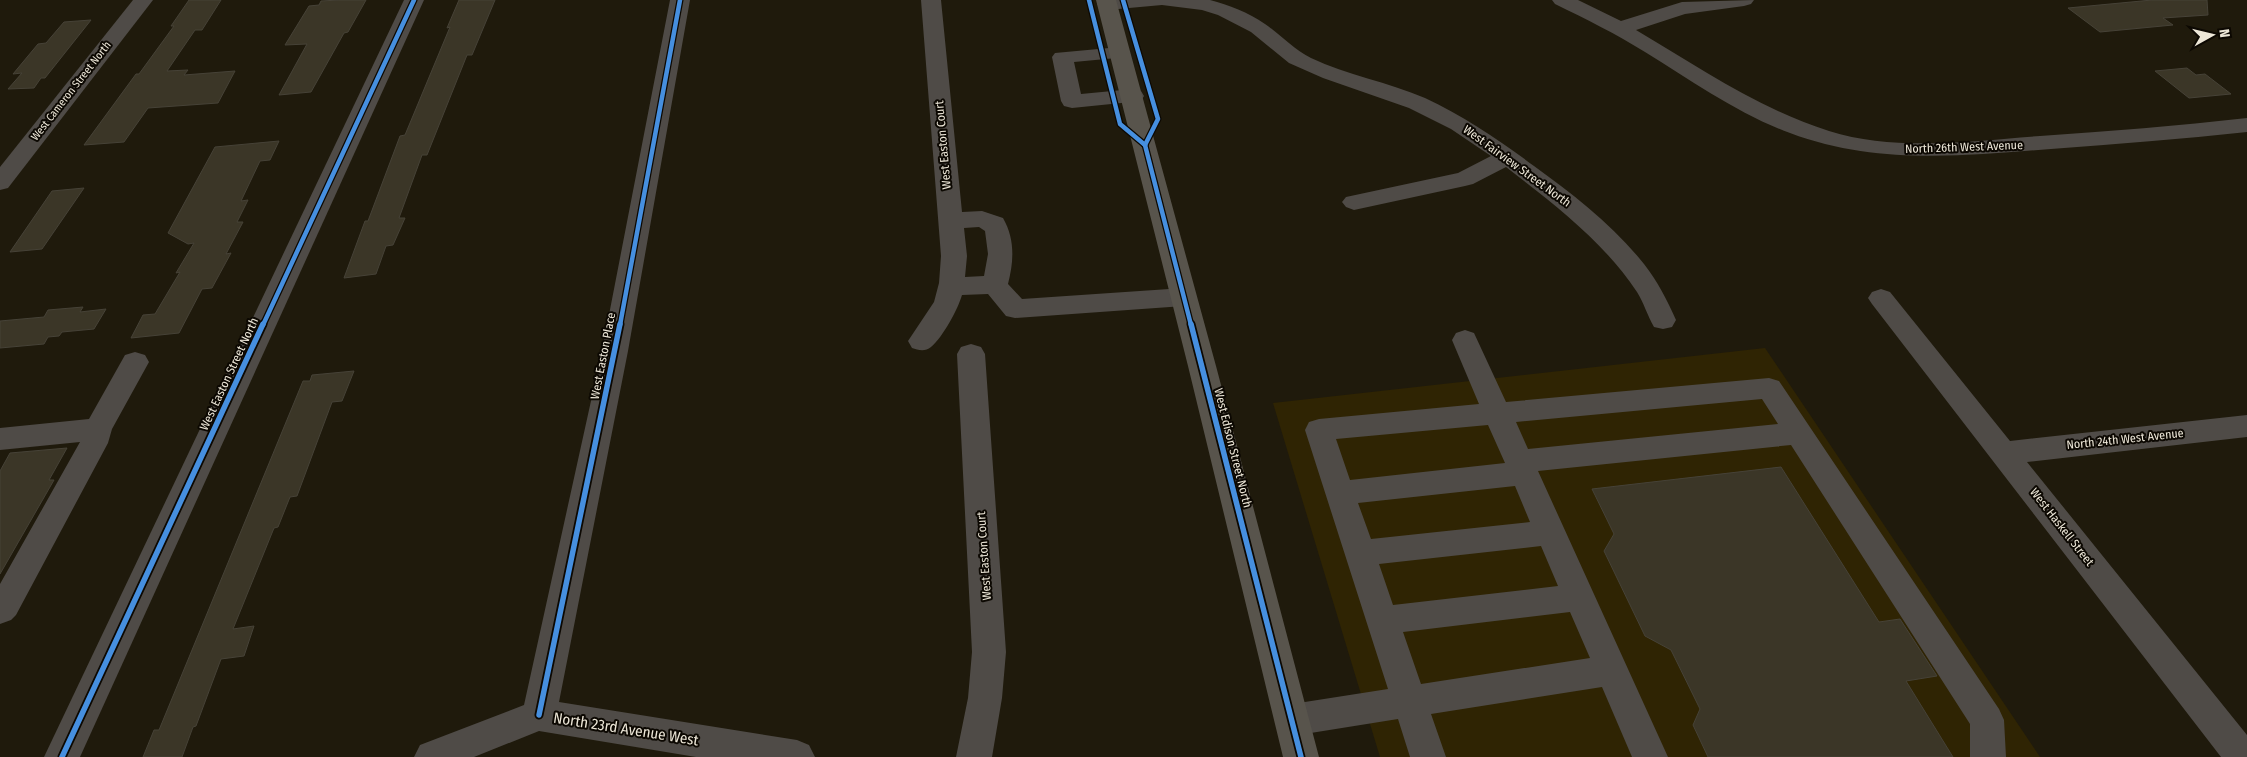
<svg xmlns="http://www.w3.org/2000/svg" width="2247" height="757" font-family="'Fira Sans Condensed',sans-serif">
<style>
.built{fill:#2f2403}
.building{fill:#3b3627;stroke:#464237}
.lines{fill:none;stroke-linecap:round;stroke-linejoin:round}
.minor{fill:#4f4b47;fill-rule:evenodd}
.major{fill:#58544c;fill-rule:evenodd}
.cycleway-far1-casing{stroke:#0c0802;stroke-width:7}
.cycleway-casing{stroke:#0c0802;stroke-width:9}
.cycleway-far1{stroke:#468fdf;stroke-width:4.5}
.cycleway{stroke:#468fdf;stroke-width:5.5}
.labels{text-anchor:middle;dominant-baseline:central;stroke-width:4;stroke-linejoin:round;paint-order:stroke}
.far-street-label{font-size:11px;fill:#ede7d8;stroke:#0c0802}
.street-label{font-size:12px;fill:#ede7d8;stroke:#0c0802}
.near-street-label{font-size:15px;fill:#ede7d8;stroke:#0c0802}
</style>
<rect width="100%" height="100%" fill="#1f1a0c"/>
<polygon class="built" points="1765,348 2040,757 1380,757 1273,403"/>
<g class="building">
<polygon points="189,0 221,0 202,30 195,30 167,71 188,70 184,75 235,71 218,103 148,108 124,142 84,145 136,74 139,74 174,26 171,26"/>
<polygon points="339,0 366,0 348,32 344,33 311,92 279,95 307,44 285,45 309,6 319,5 321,1"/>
<polygon points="459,0 495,0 472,55 467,55 427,155 422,155 399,218 405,218 393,245 386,246 376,274 344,278 365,221 368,221 400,136 405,135 450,27 447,28"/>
<polygon points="2152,0 2207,0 2208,15 2163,18 2173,25 2100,32 2068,8"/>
<polygon points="91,20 45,78 41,78 34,88 8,89 22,73 13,74 38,44 46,43 64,22"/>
<polygon points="2187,68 2196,75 2205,74 2231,94 2189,98 2155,71"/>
<polygon points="279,141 270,160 260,161 241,201 248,200 237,222 243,222 226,254 231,253 212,288 202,289 179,333 131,338 143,315 155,314 180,272 176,273 194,243 188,244 168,233 215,147"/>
<polygon points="84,188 42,249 10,252 52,191"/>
<polygon points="83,307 80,312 106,309 94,329 62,332 59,336 48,337 44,344 0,348 0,321 44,317 48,310"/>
<polygon points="354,371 342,401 332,402 297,496 290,497 278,527 274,528 233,629 254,626 244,656 221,659 196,726 193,727 182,757 143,757 154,730 159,730 303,381 310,381 312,375"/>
<polygon points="67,448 49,480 54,480 0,574 0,471 10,453"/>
<polygon points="1781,467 1879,622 1900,619 1937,676 1906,681 1953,757 1708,757 1693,725 1700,709 1671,650 1645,636 1604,551 1614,534 1592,489"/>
</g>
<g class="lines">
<g class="minor">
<polygon points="133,0 153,0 8,188 0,190 0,167"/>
<polygon points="404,0 424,0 80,757 44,757"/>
<polygon points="670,0 690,0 628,351 559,702 797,740 809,745 815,757 696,757 539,731 474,757 414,757 420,745 524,705 602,351"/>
<path d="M921,0H941L962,212L982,211L1003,218C1015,239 1014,261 1008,284L1022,299L1184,288L1193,291L1197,297L1193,303L1184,306L1015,318L1006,316L988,294L962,295C958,309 943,337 931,347C925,352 918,350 912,348L908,341L934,302L939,283L941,256ZM979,227L985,231L988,254L984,276L965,277L967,256L964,228Z"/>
<path d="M1100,0H1210C1229,5 1248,12 1265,24C1281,35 1293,49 1311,58C1347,75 1388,82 1425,98C1464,116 1499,140 1534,166C1574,195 1613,225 1644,264C1658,282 1667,300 1676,320L1672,327L1663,329L1654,327C1647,315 1644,303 1637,292C1603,241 1554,204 1506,167L1473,184L1465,186L1354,210L1346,207L1342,202L1346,197L1458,173L1491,156L1451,129L1409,108L1323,78L1289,63L1251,32L1218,15L1202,10L1162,5L1107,10L1100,8L1097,4Z"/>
<path d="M1552,0H1578L1621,21L1682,2L1754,0L1751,4L1744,6L1685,14L1636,30C1699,67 1759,109 1829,131C1896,152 1972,141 2040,136C2109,131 2178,126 2247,118V132C2182,139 2117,144 2051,149C1963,156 1875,165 1790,133C1738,114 1692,81 1645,52C1616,34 1586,19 1555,4Z"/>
<polygon points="1120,47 1127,49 1130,53 1127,57 1074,62 1081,94 1133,89 1141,91 1144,96 1141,101 1072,108 1064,106 1061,101 1052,57 1055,53"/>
<polygon points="1881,289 1890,292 2010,441 2247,415 2247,437 2027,462 2247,735 2247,757 2221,757 1872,304 1868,298 1872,292"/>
<path d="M1465,330L1474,333L1506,402L1769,378L1779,381L1999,709L2004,720L2006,757H1970V724L1791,445L1538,471L1668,757H1632L1602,687L1431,714L1446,757H1410L1398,719L1292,736L1280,731L1275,720L1280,709L1292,704L1388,689L1305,430L1309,422L1319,419L1479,404L1452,340L1456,333ZM1762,399L1778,424L1528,449L1516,422ZM1488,425L1505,463L1350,480L1336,439ZM1515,486L1530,522L1371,539L1358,503ZM1541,546L1558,586L1393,605L1379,564ZM1570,612L1590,658L1421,684L1403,632Z"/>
<polygon points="971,344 981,347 985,354 1006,652 1002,698 992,757 956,757 968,698 972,652 957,354 961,347"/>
<polygon points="135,352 145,355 149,362 112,429 108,443 16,615 11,620 0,624 0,584 80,442 0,450 0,428 89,419 125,355"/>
</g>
<polygon class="major" points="1096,0 1116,0 1216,366 1319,757 1283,757 1188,366"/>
<g class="cycleway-far1-casing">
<g id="cycleway-far1">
<polyline points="1089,0 1120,124 1145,145"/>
<polyline points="1123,0 1158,119 1145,145"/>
<polyline points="1145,145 1191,325"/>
<polyline points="263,325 414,0"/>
<polyline points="620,325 680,0"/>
</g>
</g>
<g class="cycleway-casing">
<g id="cycleway">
<polyline points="1191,324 1301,757"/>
<polyline points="539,715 620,324"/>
<polyline points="62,757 263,324"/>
</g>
</g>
<use href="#cycleway-far1" class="cycleway-far1"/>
<use href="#cycleway" class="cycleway"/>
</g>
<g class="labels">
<g class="far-street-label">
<text transform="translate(71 91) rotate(-52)">West Cameron Street North</text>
</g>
<g class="street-label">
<text transform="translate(943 145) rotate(-95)">West Easton Court</text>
<text transform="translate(1964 147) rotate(-2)">North 26th West Avenue</text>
<text transform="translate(1517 166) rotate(36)">West Fairview Street North</text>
<text transform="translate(603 356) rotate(-79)">West Easton Place</text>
<text transform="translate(229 374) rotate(-65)">West Easton Street North</text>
<text transform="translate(2125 439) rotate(-6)">North 24th West Avenue</text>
<text transform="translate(1233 448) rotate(76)">West Edison Street North</text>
<text transform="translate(2062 527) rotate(52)">West Haskell Street</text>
<text transform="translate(984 556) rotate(-94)">West Easton Court</text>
</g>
<g class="near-street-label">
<text transform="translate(626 729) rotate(9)">North 23rd Avenue West</text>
</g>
</g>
<g transform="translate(2212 35) rotate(82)" stroke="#0c0802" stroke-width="4" paint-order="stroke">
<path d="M0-4L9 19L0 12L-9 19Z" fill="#ede7d8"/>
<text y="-8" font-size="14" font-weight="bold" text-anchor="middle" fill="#ede7d8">N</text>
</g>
</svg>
